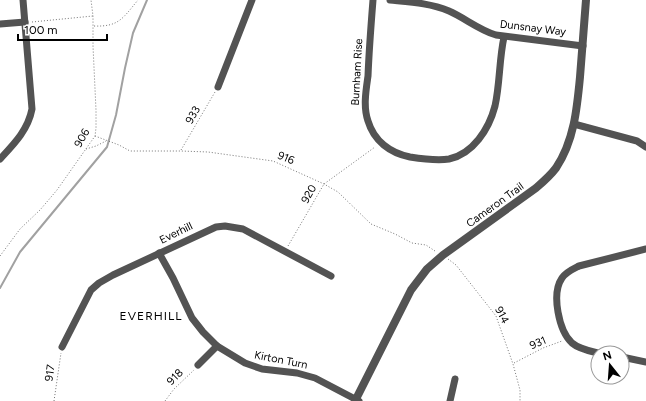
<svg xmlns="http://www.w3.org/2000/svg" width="646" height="401" font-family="Figtree,sans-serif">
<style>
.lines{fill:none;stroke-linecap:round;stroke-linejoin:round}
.stream{stroke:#a1a1a1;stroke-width:2}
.path{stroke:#757575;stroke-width:1;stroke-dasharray:1 2;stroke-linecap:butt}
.minor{stroke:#535353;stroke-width:7}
.tertiary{stroke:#535353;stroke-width:8}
.labels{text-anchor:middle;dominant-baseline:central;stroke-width:3;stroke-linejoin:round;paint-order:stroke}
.street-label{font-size:11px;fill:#000;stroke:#fff}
.neighbourhood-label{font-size:12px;letter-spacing:1px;fill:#000;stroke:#fff}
</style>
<rect width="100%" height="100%" fill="#fff"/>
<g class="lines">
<polyline class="stream" points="0,288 20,252 107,147 116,115 125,68 133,33 147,0"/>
<g class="path">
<polyline points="32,22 93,16"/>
<path d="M94,26C119,27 123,18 138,0"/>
<polyline points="95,136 119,145 130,151 181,151 208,152 273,161 324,184 338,192 371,224 395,234 412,243 426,245 435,251"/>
<polyline points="86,149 96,146 106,141"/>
<polyline points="181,150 215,92"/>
<polyline points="288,246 324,184 375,147"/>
<polyline points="0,256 20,229 40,210 57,190 95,136 96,128 96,110 93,46 93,16 91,0"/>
<polyline points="448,259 456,265 496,316 513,364 520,390 520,401"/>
<polyline points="514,363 543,348 562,341"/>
<polyline points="54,401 61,353"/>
<polyline points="165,401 174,389 194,370"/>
</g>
<g class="minor">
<path d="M373,0C371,25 369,51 368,76C366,90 363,107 368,121C374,141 390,153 410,157C423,159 436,161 449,159C473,154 489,129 495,106C500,84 499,60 504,37"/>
<path d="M390,0C410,2 430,3 449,11C465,18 479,30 496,35L583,46"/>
<polyline points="0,24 25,22"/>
<polyline points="218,87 252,0"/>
<polyline points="574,124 637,141 646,147"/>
<path d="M0,159C14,144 28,130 32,109L23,0"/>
<polyline points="159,253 173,278 192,318 203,332 217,346 245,363 262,369 297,373 315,378 359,401"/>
<polyline points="62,347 91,290 99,283 113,275 216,227 225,226 243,229 331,276"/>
<path d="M598,353C590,351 579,349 572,343C559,331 551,294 562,278C566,272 573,269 579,266L646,249"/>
<polyline points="622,357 646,362"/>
<polyline points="198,365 217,346"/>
<polyline points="450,401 455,379"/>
</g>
<path class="tertiary" d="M355,401L411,290L427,269L443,255L536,188C543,182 550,176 556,168C574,141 577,109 580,77C582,51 584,26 586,0"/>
</g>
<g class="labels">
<g class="street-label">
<text transform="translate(533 28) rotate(7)">Dunsnay Way</text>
<text transform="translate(357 72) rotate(-87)">Burnham Rise</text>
<text transform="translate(193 115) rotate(-60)">933</text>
<text transform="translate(82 138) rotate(-60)">906</text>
<text transform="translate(286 158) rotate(23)">916</text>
<text transform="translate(309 194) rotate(-60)">920</text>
<text transform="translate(495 205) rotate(-36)">Cameron Trail</text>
<text transform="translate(176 233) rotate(-26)">Everhill</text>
<text transform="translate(502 315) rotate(62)">914</text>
<text transform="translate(538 343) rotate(-22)">931</text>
<text transform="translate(281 360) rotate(11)">Kirton Turn</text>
<text transform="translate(50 373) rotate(-82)">917</text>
<text transform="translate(175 377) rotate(-45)">918</text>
</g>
<g class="neighbourhood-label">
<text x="151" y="316">EVERHILL</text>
</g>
</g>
<g transform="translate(610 365) rotate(343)"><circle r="19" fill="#ffffff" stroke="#999999"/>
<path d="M0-3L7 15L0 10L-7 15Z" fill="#000000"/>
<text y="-6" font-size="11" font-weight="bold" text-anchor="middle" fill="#000000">N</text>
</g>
<path d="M18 34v6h89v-6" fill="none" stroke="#000000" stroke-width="2"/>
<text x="24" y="34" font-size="12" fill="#000000" stroke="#ffffff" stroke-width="3" paint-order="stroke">100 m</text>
</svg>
